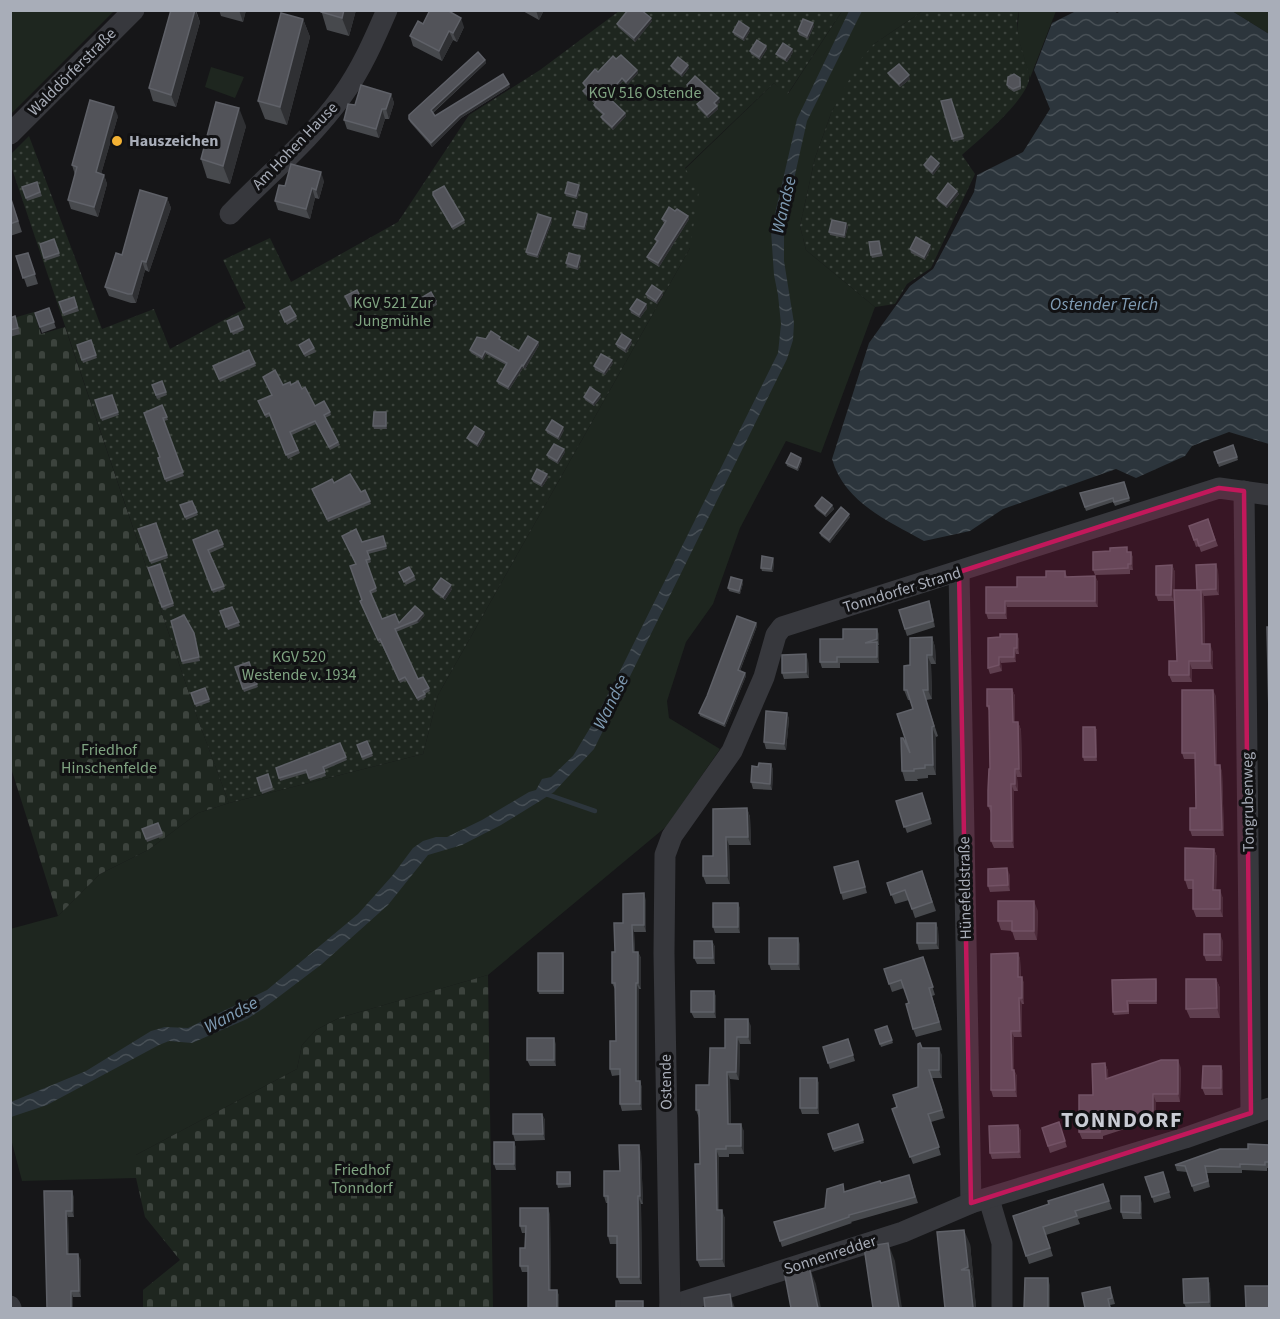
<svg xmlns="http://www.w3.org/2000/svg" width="1280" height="1319" font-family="'Source Sans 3',sans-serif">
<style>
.green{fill:#1e261f}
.cemetery{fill:url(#cemetery-stones)}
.garden{fill:url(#garden-dots)}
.water{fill:url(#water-waves)}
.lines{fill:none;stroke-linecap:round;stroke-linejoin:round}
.stream{stroke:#2c353c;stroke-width:4.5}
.minor{stroke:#37383d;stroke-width:21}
.wall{fill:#47494d}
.shaded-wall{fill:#2f3033}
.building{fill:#525359;stroke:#5f6168;stroke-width:1.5}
.marked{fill:#c2185b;fill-opacity:0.2;stroke:#c2185b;stroke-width:4.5;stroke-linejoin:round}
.poi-dot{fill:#f2b134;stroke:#111113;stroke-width:2}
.labels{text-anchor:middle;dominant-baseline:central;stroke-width:6;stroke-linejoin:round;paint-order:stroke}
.street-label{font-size:16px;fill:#a8adb8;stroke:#111113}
.park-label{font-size:16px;fill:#7fa381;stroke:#111113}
.poi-label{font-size:16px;font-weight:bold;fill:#a8adb8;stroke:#111113;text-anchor:start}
.water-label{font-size:18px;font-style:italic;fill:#7f9bb3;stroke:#111113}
.district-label{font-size:22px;font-weight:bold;letter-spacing:1.5px;fill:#c9ccd4;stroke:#111113}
</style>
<defs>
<pattern id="cemetery-stones" width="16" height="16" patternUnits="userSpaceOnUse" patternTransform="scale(1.5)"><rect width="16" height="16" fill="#1e261f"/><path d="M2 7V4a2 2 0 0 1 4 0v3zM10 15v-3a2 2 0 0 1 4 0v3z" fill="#3c433d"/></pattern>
<pattern id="garden-dots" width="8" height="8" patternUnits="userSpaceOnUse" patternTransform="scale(1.5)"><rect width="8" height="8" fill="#1e261f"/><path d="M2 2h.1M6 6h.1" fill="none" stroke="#3c433d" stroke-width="1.8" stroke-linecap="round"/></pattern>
<pattern id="water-waves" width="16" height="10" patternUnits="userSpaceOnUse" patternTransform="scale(1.5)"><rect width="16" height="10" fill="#2c353c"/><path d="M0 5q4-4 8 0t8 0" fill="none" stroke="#485056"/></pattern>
</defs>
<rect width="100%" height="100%" fill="#161618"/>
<g class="green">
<polygon points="11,10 114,10 114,11 11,114"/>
<polygon points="842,11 923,11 874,44 832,111 815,158 800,226 806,250 875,307 821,453 786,441 740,528 713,604 686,642 667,701 669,718 720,749 667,826 488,975 339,1018 316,1030 302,1045 297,1069 136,1155 136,1178 22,1181 11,1139 10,929 58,916 100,874 148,850 198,813 229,803 423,754 438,695 690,248 685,169 774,83 788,94"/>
<polygon points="1019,11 1056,11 1030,78 1017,34"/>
<polygon points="1232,11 1269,11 1269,34"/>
<polygon points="211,67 244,77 235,98 205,87"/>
</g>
<g class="cemetery">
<polygon points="34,312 41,334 65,327 197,717 229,803 198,813 148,850 100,874 58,916 11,768 10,319"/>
<polygon points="488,975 493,1308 143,1308 143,1290 180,1260 145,1217 136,1178 136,1155 297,1069 302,1045 316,1030 339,1018"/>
</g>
<g class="garden">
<polygon points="619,11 842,11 787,95 774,83 685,168 699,191 690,248 438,695 423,754 229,803 197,717 11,166 10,155 29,136 102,329 154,309 170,349 246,308 223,260 270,238 291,282 398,222 469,115 540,70"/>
<path d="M923,11H1019C1013,33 1024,52 1029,74C1034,95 977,141 962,155L975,174L931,268L907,284L895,304L875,307L806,250L800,226L815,158L832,111L860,60L874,44Z"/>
</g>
<g class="water">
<path d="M1123,10L1232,11L1269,34V444L1229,432L1192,446L1185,456L1136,478L1116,469L1003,509L970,531L924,541C888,521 844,502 832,459L869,343L910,286L933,269L974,192L977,175L1023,152L1050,109L1034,70L1052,23L1076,11H1114L1117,13Z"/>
<polygon points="849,11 862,11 807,121 784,224 784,261 794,323 793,340 787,359 594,749 554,792 540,801 501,825 462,845 428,855 388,905 322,964 264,1008 247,1019 192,1043 169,1041 159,1045 47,1105 11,1117 11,1102 86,1071 151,1031 165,1027 188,1028 267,990 358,914 392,876 413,848 423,841 436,837 447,837 482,820 529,792 536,790 542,779 551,777 573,756 593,723 620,671 778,353 781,324 778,295 774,275 771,231 797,119"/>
</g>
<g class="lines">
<polyline class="stream" points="546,794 595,811"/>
<g class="minor">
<polyline points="10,134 134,10"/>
<path d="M230,214C267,175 310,141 342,96C361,70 374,40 387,10"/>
<polyline points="1244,491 1251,1113"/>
<polyline points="959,572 971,1203"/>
<polyline points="989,1199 1002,1243 1002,1308"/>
<polyline points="10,1306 11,1308"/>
<polyline points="670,1306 903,1232 971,1203 1185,1138 1270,1108"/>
<polyline points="670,1308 664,953 665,855 672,836 732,751 764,677 776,635 782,627 1219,488 1270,495"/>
</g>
</g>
<g class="wall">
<polygon points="171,10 196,10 200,22 176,107 153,101 149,88"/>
<polygon points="219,10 246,10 243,22 221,16"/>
<polygon points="321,10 356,10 349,36 327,30"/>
<polygon points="521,10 544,10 539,20"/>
<polygon points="303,19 310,37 287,125 265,119 258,101"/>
<polygon points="652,21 635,42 618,27 617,24"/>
<polygon points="423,24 464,27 457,42 453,40 442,61 413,46 410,36"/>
<polygon points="814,26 808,39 799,35 798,31"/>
<polygon points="750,31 744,41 734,35 733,32"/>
<polygon points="766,46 767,49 760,60 751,54 750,51"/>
<polygon points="792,49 793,52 787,62 778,57 776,54"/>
<polygon points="616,59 637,70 638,73 627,85 623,81 609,98 625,113 626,116 613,130 602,120 601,117 603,115 595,108 594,105 595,104 584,94 583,91 586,88 584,86 583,83"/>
<polygon points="485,60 486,63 433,113 435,116 510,87 461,118 432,147 410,122 409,119"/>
<polygon points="671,66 689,68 682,77 672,69"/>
<polygon points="888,73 910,79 900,87 889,76"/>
<polygon points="1021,81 1021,89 1014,92 1008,88 1007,85"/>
<polygon points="687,85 720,102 716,105 718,109 708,118 698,108 697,104 701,101 688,88"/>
<polygon points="391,94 394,103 389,119 385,119 379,138 347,129 344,120 355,105"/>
<polygon points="951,99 964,139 953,142 941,101"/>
<polygon points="118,116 101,174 104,175 107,184 98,217 71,209 68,200 75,175 72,165"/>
<polygon points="246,126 230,184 207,178 201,159"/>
<polygon points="924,165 940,166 933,175 925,168"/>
<polygon points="324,181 319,199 315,198 310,219 278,210 275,201 285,186"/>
<polygon points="37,182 42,196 27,201 22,187"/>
<polygon points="580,188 577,199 566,196 565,193"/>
<polygon points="957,191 959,194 947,208 938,201 937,198"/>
<polygon points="433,195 464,220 465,223 453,230"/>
<polygon points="10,196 22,232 10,236"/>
<polygon points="167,198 171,208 149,272 145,270 136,303 131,303 109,296 105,287 122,255"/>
<polygon points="675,211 688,216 689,219 659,267 648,260 647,257 656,242 655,239 665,223 663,222 662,219"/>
<polygon points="587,214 588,217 585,230 574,228 573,225"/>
<polygon points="552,221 538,258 527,255 526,252"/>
<polygon points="846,223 848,226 845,238 830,235 829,232"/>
<polygon points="54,239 60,256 45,261 40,244"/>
<polygon points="880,244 883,256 872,258 871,255"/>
<polygon points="931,248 925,260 911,253 910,249"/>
<polygon points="16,256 31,262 38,284 27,287"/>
<polygon points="581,260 578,270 567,267 566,263"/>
<polygon points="662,292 663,295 657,304 647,298 646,294"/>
<polygon points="345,296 362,300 364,303 351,309"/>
<polygon points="74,297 79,311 64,316 59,302"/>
<polygon points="422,301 436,301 437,305 427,310"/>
<polygon points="646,304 647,308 640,318 631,313 630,309"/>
<polygon points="49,308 56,328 42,333 35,313"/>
<polygon points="280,311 296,316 297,319 287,325"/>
<polygon points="15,316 20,334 10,337 10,318"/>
<polygon points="227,321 243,327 244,330 233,335"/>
<polygon points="486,339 501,340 501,341 519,351 538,342 539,345 525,369 523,368 509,390 498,384 497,381 506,365 486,354 483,360 471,353 470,350"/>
<polygon points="91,340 97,358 83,363 77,345"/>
<polygon points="632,343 626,353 617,347 616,344"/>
<polygon points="299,345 314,348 316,352 305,357"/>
<polygon points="255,363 256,366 220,382 213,366"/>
<polygon points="613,363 605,375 595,370 594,366"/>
<polygon points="263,377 283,385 291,385 302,389 315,406 330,412 331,415 325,418 340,445 330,450 316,424 292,435 300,453 288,459 270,416 266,418 258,401 272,395"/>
<polygon points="162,381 167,395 157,399 152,385"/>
<polygon points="112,395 119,415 102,421 95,400"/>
<polygon points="584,397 601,397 594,406 585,400"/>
<polygon points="162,405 168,420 164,421 184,476 166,482 158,458 160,457"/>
<polygon points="387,415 387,429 374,429 373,426"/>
<polygon points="546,430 564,430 559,440 547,433"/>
<polygon points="485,435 478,447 469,441 467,438"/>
<polygon points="1233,445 1238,460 1219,467 1214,452"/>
<polygon points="564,449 565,452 558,464 548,458 547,455"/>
<polygon points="801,458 802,461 798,471 787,466 786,463"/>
<polygon points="547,474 548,478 542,487 533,482 532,479"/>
<polygon points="1124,482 1130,501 1115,506 1113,502 1086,511 1080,493"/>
<polygon points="334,483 361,492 365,490 371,504 328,522 313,492"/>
<polygon points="192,501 198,515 186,520 180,505"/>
<polygon points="832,505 834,509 826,517 816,509 815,506"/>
<polygon points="850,517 830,543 821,536 820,533"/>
<polygon points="1208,519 1218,546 1201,552 1199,546 1196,547 1189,526"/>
<polygon points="156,523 168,558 151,564 138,529"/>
<polygon points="217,530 224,547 210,553 225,589 213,593 193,540"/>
<polygon points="383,536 387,549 368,554 371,562 367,564 377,591 371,594 382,619 399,623 423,613 424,616 418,623 396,632 418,679 429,688 430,691 425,694 426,697 418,701 407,680 400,683 381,643 379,643 360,601 362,600 356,564 362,542"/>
<polygon points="1129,552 1131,552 1133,558 1133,570 1130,570 1130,574 1095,575 1093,570"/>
<polygon points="774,561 773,572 762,571 761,568"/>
<polygon points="160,564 174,606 163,610 148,568"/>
<polygon points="1172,565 1175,572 1174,601 1158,601 1156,595"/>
<polygon points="1218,570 1219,595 1204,596 1205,644 1213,652 1213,669 1192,669 1192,682 1172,682 1169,675 1177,661 1197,590"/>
<polygon points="1065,571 1067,577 1095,576 1098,582 1098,607 1007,607 1007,619 988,619 986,613 1017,587"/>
<polygon points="399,572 414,576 416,580 406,585"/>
<polygon points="743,583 740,594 729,591 728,588"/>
<polygon points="433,589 452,589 445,600 435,593"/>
<polygon points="929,601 931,607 935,627 907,636 899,610"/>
<polygon points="232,607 240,626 228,630 220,611"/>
<polygon points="171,621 195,636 200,661 183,664"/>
<polygon points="756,623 757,626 740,671 745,673 746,676 725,727 700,716 699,713"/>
<polygon points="879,634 879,645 878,645 879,648 879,663 840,663 840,668 822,668 820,662 843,639"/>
<polygon points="1017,634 1019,640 1019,654 1016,654 1016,662 1001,663 1002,671 990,674 988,668 1000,637"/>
<polygon points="932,637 935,647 936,664 931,664 932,699 926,700 938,736 936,737 936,775 928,775 928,778 917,779 918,781 905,781 902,771 910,753 913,709 910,700 908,700 904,690 910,665"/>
<polygon points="808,660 809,678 784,679 782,673"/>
<polygon points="249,662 258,687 244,692 235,667"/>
<polygon points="205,688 210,702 196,707 191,693"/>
<polygon points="1012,689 1015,696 1015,722 1018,722 1021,730 1022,777 1017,777 1018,791 1014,791 1014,848 994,848 991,841 991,813 988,806 990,769 990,713 987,706"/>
<polygon points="1216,696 1217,765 1222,771 1224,836 1192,836 1190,830 1196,808 1195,759 1184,759 1182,753"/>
<polygon points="787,713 789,719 786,750 766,749 764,742"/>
<polygon points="1095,727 1097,730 1097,761 1084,761 1083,757"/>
<polygon points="367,741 373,756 363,760 357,745"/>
<polygon points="340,743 347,760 324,770 326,776 310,781 307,773 280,781 276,768"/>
<polygon points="771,764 773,770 772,790 753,789 751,782 758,767"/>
<polygon points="268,774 273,790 262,794 257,778"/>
<polygon points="922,793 932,824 907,833 896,801"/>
<polygon points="747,808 750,817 751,845 729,845 730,884 706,884 703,876 713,856 713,809"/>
<polygon points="142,829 162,833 163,836 147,842"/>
<polygon points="1214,849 1217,857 1216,890 1223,898 1223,917 1196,917 1193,909 1193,889 1188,889 1185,880"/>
<polygon points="860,868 867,893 843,900 841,893"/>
<polygon points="922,871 936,911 915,918 909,900 895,904 887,883"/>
<polygon points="1010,875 1010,891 990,892 988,886"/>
<polygon points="646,900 646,932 634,932 635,952 638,952 641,958 641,989 639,989 639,1081 640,1081 642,1088 642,1110 622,1111 620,1104 620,1075 612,1076 610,1069 616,1041 615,989 612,983 615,952 623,923"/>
<polygon points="738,903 740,909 740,933 715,933 713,927"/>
<polygon points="1038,911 1037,940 1015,940 1012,931 1001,930 998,921"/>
<polygon points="936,923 938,929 939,949 919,950 917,943"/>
<polygon points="712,941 715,947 715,964 697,964 694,958"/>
<polygon points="1223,941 1222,961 1206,961 1204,955"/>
<polygon points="800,944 800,970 771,970 769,964"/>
<polygon points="1018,953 1020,959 1021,977 1024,983 1024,1004 1022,1004 1022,1037 1014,1037 1014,1070 1017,1076 1017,1097 993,1097 991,1090"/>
<polygon points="564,956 564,994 539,994 538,991"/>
<polygon points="923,957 935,995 932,996 942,1030 916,1037 913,1029 909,1003 904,988 892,992 884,969"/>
<polygon points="1216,979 1220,988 1220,1018 1190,1018 1186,1009"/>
<polygon points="1157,982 1157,1004 1129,1004 1129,1014 1114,1015 1113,1012"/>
<polygon points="714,991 716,997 716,1018 694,1018 691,1012"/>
<polygon points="725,1019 751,1026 751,1044 740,1044 739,1080 730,1079 731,1124 744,1131 744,1154 729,1154 729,1157 719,1157 719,1210 725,1218 725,1267 700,1267 697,1260 700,1164 699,1118 696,1110 709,1085 725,1048"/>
<polygon points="887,1026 893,1043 881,1047 875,1030"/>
<polygon points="848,1039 855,1061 830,1069 823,1047"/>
<polygon points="556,1044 556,1066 530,1066 527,1060"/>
<polygon points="922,1048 942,1055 942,1078 932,1078 945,1118 931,1122 941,1155 913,1164 892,1109 897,1107 918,1087"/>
<polygon points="1105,1063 1108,1071 1108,1078 1181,1068 1180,1102 1156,1102 1156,1119 1103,1136 1103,1139 1082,1139 1079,1132"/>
<polygon points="1221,1066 1223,1072 1223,1095 1205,1095 1202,1088"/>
<polygon points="817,1078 819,1084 819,1114 802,1114 800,1108"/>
<polygon points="542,1114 545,1120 545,1140 515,1141 513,1134"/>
<polygon points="1059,1122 1067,1147 1050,1153 1042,1128"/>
<polygon points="858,1124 864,1143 834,1152 833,1149"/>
<polygon points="1018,1125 1021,1131 1021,1158 992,1159 990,1153"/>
<polygon points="514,1142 516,1148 516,1170 496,1170 494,1164"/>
<polygon points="1269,1145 1269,1168 1267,1168 1267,1171 1242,1170 1242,1173 1207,1173 1210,1187 1194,1192 1187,1172 1177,1171 1175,1165"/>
<polygon points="641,1152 643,1204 641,1204 642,1284 620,1284 617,1277 617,1244 610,1244 608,1236 608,1203 606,1203 604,1196 620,1171"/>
<polygon points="570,1172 571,1175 571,1187 558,1188 557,1184"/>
<polygon points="1163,1172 1171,1198 1154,1203 1152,1197"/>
<polygon points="909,1175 918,1203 851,1222 852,1223 782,1247 774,1222 825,1208 845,1191 881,1183"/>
<polygon points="1103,1184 1112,1209 1078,1219 1080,1224 1046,1235 1053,1256 1029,1264 1013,1216 1049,1204"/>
<polygon points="44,1191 74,1197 74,1217 68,1217 69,1254 81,1260 81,1297 73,1297 73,1308 47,1308"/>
<polygon points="1142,1203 1142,1219 1123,1219 1121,1212"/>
<polygon points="550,1214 551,1290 557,1290 559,1296 559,1308 528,1308 528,1272 522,1272 520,1266 525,1248 526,1233 522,1233 520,1226"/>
<polygon points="970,1244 976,1308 945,1308"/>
<polygon points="1208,1278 1210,1285 1211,1308 1186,1308 1184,1303"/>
<polygon points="1112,1293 1115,1304 1110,1305 1111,1308 1085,1308"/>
</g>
<g class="shaded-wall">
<polygon points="195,10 200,22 176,107 171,95"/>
<polygon points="239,10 246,10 243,22"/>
<polygon points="344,10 356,10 349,36 342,18"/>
<polygon points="536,10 544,10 539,20"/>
<polygon points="461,18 464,27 457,42 453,33"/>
<polygon points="651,18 652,21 635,42 634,38"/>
<polygon points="303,19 310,37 287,125 280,107"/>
<polygon points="813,23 814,26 808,39 807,36"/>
<polygon points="749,28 750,31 744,41 743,38"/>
<polygon points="449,31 453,40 442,61 439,51"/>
<polygon points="766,46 767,49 760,60 759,57"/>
<polygon points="792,49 793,52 787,62 785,59"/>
<polygon points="485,60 486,63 432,113 431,110"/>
<polygon points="688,65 689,68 682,77 681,74"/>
<polygon points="637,70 638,73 627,85 626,82"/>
<polygon points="909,75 910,79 900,87 899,84"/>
<polygon points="622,78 623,81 608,99 607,96"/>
<polygon points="509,84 510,87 461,118 432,147 431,143 460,115"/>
<polygon points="391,94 394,103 389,119 386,109"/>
<polygon points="719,98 720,102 715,106 714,103"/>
<polygon points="717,106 718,109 708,118 707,115"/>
<polygon points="114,107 118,116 99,181 96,172"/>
<polygon points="239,108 246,126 230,184 223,166"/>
<polygon points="382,109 385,119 379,138 376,129"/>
<polygon points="625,113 626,116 613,130 612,127"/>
<polygon points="939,163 940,166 933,175 932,172"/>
<polygon points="321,172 324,181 319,199 316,190"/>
<polygon points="104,175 107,184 98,217 94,207"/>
<polygon points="579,185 580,188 577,199 576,196"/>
<polygon points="312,188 315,198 310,219 306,209"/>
<polygon points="957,191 959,194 947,208 946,205"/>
<polygon points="167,198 171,208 149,272 146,262"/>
<polygon points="587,214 588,217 585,230 584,227"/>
<polygon points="688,216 689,219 659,267 658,263"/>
<polygon points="551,218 552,221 538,258 537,255"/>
<polygon points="846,223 848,226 845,238 844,235"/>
<polygon points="930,245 931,248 925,260 924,257"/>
<polygon points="580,256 581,260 578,270 577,267"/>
<polygon points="142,261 145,270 136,303 132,294"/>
<polygon points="662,292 663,295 657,304 656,301"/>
<polygon points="646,304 647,308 640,318 639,315"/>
<polygon points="631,340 632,343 626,353 625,349"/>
<polygon points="538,342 539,345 525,369 523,366"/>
<polygon points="485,351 486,354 483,360 482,357"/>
<polygon points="612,360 613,363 605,375 604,372"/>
<polygon points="522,365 523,368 509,390 508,387"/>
<polygon points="600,394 601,397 594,406 593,403"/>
<polygon points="386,412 387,415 387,429 386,426"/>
<polygon points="563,427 564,430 559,440 558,437"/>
<polygon points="484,432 485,435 478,447 477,444"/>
<polygon points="564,449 565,452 558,464 557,461"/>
<polygon points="801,458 802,461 798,471 797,468"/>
<polygon points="547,474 548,478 542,487 541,484"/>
<polygon points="832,505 834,509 826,517 825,514"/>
<polygon points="849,514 850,517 830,543 829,540"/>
<polygon points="1131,552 1133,558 1133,570 1131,564"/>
<polygon points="773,558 774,561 773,572 771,569"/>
<polygon points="1216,564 1218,570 1219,595 1216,589"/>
<polygon points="1172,565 1175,572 1174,601 1171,595"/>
<polygon points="1095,576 1098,582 1098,607 1095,601"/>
<polygon points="742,580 743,583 740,594 739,591"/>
<polygon points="451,585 452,589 445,600 443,597"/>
<polygon points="1201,590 1204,597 1205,652 1202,644"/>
<polygon points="929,601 931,607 935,627 933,621"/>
<polygon points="1005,601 1007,607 1007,619 1005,613"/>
<polygon points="423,613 424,616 418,623 417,620"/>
<polygon points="756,623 757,626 739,673 738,670"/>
<polygon points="877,629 879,634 879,645 877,639"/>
<polygon points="1017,634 1019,640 1019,654 1017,648"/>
<polygon points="932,637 935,647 936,664 932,655"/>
<polygon points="877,642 879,648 879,663 877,657"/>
<polygon points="1210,644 1213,652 1213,669 1210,661"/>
<polygon points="1014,648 1016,654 1016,662 1014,657"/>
<polygon points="806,654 808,660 809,678 806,672"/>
<polygon points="927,655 931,664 932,699 928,690"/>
<polygon points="999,657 1001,663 1002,671 999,665"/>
<polygon points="1189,661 1192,669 1192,682 1189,675"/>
<polygon points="745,673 746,676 725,727 724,724"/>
<polygon points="1012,689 1015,696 1015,730 1013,722"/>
<polygon points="1213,690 1216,696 1217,771 1215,765"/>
<polygon points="787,713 789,719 786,750 784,744"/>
<polygon points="1018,722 1021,730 1022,777 1019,769"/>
<polygon points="932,727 936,737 936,775 933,765"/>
<polygon points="1095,727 1097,730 1097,761 1096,757"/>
<polygon points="771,764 773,770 772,790 770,784"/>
<polygon points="1220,765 1222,771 1224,836 1222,830"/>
<polygon points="1015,769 1017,777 1018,791 1015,784"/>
<polygon points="1011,784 1014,791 1014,848 1012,841"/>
<polygon points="747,808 750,817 751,845 748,837"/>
<polygon points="726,837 729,845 730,884 727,876"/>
<polygon points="1214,849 1217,857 1216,898 1213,890"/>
<polygon points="1007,868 1010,875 1010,891 1008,885"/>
<polygon points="1220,890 1223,898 1223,917 1220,909"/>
<polygon points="644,893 646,900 646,932 644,925"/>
<polygon points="1034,901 1038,911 1037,940 1034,931"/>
<polygon points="738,903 740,909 740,933 738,927"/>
<polygon points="936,923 938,929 939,949 936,943"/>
<polygon points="632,925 634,932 635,958 633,952"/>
<polygon points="1220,934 1223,941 1222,961 1220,955"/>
<polygon points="798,938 800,944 800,970 798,964"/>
<polygon points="712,941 715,947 715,964 713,958"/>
<polygon points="638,952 641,958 641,989 638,983"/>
<polygon points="563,953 564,956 564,994 563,991"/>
<polygon points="1018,953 1020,959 1021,983 1018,977"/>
<polygon points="1022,977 1024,983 1024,1004 1022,998"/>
<polygon points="1156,979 1157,982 1157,1004 1156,1001"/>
<polygon points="1216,979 1220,988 1220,1018 1217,1008"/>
<polygon points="636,983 639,989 639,1088 636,1081"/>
<polygon points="714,991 716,997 716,1018 714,1012"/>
<polygon points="1019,998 1022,1004 1022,1037 1020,1031"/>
<polygon points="748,1019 751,1026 751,1044 748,1037"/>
<polygon points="1011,1031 1014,1037 1014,1076 1012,1070"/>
<polygon points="737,1037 740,1044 739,1080 736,1072"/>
<polygon points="554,1038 556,1044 556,1066 554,1060"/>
<polygon points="939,1048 942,1055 942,1078 939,1070"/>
<polygon points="1178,1060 1181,1068 1180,1102 1178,1094"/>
<polygon points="1105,1063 1108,1071 1109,1086 1106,1079"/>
<polygon points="1221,1066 1223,1072 1223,1095 1221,1088"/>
<polygon points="1014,1070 1017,1076 1017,1097 1015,1090"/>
<polygon points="727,1072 730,1079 731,1132 728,1124"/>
<polygon points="817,1078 819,1084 819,1114 817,1108"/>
<polygon points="640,1081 642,1088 642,1110 640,1104"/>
<polygon points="1153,1094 1156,1102 1156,1119 1153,1111"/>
<polygon points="542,1114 545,1120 545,1140 543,1134"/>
<polygon points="741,1124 744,1131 744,1154 741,1146"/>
<polygon points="1018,1125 1021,1131 1021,1158 1019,1152"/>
<polygon points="514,1142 516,1148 516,1170 514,1164"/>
<polygon points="639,1145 641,1152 643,1204 640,1196"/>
<polygon points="716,1149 719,1157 719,1218 717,1210"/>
<polygon points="72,1191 74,1197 74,1217 72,1211"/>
<polygon points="638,1196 641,1204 642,1284 639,1277"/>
<polygon points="1140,1196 1142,1203 1142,1219 1140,1213"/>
<polygon points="548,1208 550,1214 551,1296 549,1290"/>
<polygon points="722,1210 725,1218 725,1267 722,1259"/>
<polygon points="66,1211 68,1217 69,1260 67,1254"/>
<polygon points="964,1230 970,1244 974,1282 968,1267"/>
<polygon points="888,1243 895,1261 902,1308 899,1308"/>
<polygon points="78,1254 81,1260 81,1297 79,1291"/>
<polygon points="809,1266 816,1284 821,1308 818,1308"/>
<polygon points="969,1270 974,1284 976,1308 973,1308"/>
<polygon points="1048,1278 1050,1285 1050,1308 1048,1308"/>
<polygon points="1208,1278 1210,1285 1211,1308 1209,1302"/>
<polygon points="557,1290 559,1296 559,1308 557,1308"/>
<polygon points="71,1291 73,1297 73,1308 71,1308"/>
<polygon points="730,1294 735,1308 732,1308"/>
</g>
<g class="building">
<polygon points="171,10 195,10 171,95 149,88"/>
<polygon points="321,10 344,10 342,18 321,12"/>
<polygon points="430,10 447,10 461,18 453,33 449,31 439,51 410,36 418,21 423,24"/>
<polygon points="628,10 641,10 651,18 634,38 617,24"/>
<polygon points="281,13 303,19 280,107 258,101"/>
<polygon points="803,19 813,23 807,36 798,31"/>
<polygon points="739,21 749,28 743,38 733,32"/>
<polygon points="757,40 766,46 759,57 750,51"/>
<polygon points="783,43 792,49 785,59 776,54"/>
<polygon points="478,52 485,60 431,110 435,116 503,74 509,84 460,115 431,143 409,119 409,115"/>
<polygon points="621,55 637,70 626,82 622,78 607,96 625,113 612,127 601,117 604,114 594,105 596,102 583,91 587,87 583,83 595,69 598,72 613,56 616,59"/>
<polygon points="678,57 688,65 681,74 671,66"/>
<polygon points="899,64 909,75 899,84 888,73"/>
<polygon points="1014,74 1020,78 1020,86 1013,89 1007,85 1008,77"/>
<polygon points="695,76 719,98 714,103 717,106 707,115 697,104 702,100 687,85"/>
<polygon points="361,85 391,94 386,109 382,109 376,129 344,120 348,104 355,105"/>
<polygon points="951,99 963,136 952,139 941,101"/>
<polygon points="90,100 114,107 96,172 104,175 94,207 68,200 77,167 72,165"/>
<polygon points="216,102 239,108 223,166 201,159"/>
<polygon points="931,156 939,163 932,172 924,165"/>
<polygon points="291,164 321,172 316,190 312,188 306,209 275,201 279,185 285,186"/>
<polygon points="37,182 40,192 26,198 22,187"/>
<polygon points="568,182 579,185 576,196 565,193"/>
<polygon points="948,183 957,191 946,205 937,198"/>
<polygon points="444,186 464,220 452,227 433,195 433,192"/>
<polygon points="140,190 167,198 146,262 142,261 132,294 128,294 105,287 116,253 122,255"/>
<polygon points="10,196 18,221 10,224"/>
<polygon points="669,207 675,211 677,209 688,216 658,263 647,257 658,241 655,239 666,221 662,219"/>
<polygon points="577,211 587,214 584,227 573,225"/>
<polygon points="538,214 551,218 537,255 526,252"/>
<polygon points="832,220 846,223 844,235 829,232"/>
<polygon points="916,237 930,245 924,257 910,249"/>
<polygon points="54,239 59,253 44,258 40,244"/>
<polygon points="879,241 881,253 871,255 869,242"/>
<polygon points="28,253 35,274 23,278 16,256"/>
<polygon points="569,253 580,256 577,267 566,263"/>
<polygon points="652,285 662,292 656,301 646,294"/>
<polygon points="357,290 362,300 350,306 345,296"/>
<polygon points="431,292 436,301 426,307 421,298"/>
<polygon points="74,297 77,307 63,313 59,302"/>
<polygon points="637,299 646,304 639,315 630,309"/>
<polygon points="290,306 296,316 285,322 280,311"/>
<polygon points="49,308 54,322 40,327 35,313"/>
<polygon points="15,316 18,328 10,330 10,318"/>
<polygon points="238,316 243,327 231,332 227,321"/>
<polygon points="491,331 500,337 499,339 519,351 528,336 538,342 523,366 522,365 508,387 497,381 507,363 485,351 482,357 470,350 477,337 486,339"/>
<polygon points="622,334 631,340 625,349 616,344"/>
<polygon points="309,339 314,348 304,354 299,345"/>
<polygon points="91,340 96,355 82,360 77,345"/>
<polygon points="249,350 255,363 219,379 213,366"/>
<polygon points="601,354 612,360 604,372 594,366"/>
<polygon points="275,370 283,385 290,382 291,385 298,381 302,389 305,387 315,406 324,401 330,412 324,415 338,442 329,447 315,421 290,432 298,450 286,455 269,413 265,415 258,401 272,395 263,377"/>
<polygon points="162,381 166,392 156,395 152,385"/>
<polygon points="590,387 600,394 593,403 584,397"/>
<polygon points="112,395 118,412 101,418 95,400"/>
<polygon points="162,405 167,417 163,418 183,472 165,479 158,458 160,457 144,413"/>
<polygon points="374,412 386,412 386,426 373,426"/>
<polygon points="552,420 563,427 558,437 546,430"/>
<polygon points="475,426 484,432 477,444 467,438"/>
<polygon points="554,444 564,449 557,461 547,455"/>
<polygon points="1233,445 1237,457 1218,463 1214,452"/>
<polygon points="791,453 801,458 797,468 786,463"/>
<polygon points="537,469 547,474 541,484 532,479"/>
<polygon points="350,474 361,492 365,490 370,501 327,519 312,489 332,479 334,483"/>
<polygon points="1124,482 1129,498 1114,502 1113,498 1085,507 1080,493"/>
<polygon points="822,497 832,505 825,514 815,506"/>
<polygon points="192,501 197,512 185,517 180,505"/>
<polygon points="841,507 849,514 829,540 820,533"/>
<polygon points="1208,519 1215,540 1199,546 1197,539 1194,540 1189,526"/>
<polygon points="156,523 167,555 150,561 138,529"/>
<polygon points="356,529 362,542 383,536 386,546 367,551 370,559 366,560 376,588 370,591 382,619 395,614 399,623 415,606 423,613 417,620 395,629 418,679 423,677 429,688 423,691 425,694 417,698 405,677 399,680 380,639 378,640 360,601 362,600 350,566 356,564 342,536"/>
<polygon points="217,530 223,544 208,550 224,586 212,590 193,540"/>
<polygon points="1127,547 1127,552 1131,552 1131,564 1128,564 1128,568 1093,570 1093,552 1110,551 1110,548"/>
<polygon points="762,556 773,558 771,569 761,568"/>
<polygon points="160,564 173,603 162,607 148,568"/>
<polygon points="1216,564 1216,589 1197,590 1196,565"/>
<polygon points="1172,565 1171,595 1156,595 1156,566"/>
<polygon points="409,567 414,576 404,582 399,572"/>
<polygon points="1046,571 1065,571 1065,577 1095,576 1095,601 1005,601 1005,613 986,613 986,587 1017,587 1017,577 1046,577"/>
<polygon points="731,577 742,580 739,591 728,588"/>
<polygon points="441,578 451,585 443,597 433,589"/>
<polygon points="1269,585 1269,715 1267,627 1269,627"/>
<polygon points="1174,590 1201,590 1202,644 1210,644 1210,661 1189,661 1189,675 1169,675 1169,661 1177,661"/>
<polygon points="929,601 933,621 905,629 899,610"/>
<polygon points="232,607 239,622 226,627 220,611"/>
<polygon points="184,615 194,633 199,657 182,661 171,621"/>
<polygon points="737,616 756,623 738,670 745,673 724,724 699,713 707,696"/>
<polygon points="843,629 877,629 877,639 865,643 877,642 877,657 837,657 837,662 820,662 820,639 843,639"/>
<polygon points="1000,634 1017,634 1017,648 1014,648 1014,657 999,657 999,665 988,668 988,638 1000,637"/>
<polygon points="932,637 932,655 927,655 928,690 923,690 934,726 932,727 933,765 925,765 925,768 914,769 914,771 902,771 901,738 903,738 910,753 897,714 913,709 907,690 904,690 904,666 910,665 910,638"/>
<polygon points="806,654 806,672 782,673 782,655"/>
<polygon points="249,662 257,684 243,689 235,667"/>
<polygon points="205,688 209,699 195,704 191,693"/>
<polygon points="987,689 1012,689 1013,722 1018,722 1019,769 1015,769 1015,784 1011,784 1012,841 991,841 991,806 988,806 988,790 989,769 990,769 989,706 987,706"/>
<polygon points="1182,690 1213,690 1215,765 1220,765 1222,830 1190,830 1190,808 1196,808 1195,753 1182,753"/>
<polygon points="766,711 787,713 784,744 764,742"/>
<polygon points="1083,727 1095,727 1096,757 1083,757"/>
<polygon points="367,741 372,753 362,757 357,745"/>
<polygon points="340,743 346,757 323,767 325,772 309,778 306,770 279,778 276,768"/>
<polygon points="759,763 771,764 770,784 751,782 752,766 758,767"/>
<polygon points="268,774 272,787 261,791 257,778"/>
<polygon points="922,793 930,819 904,827 896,801"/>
<polygon points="747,808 748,837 726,837 727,876 703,876 703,856 713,856 713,809"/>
<polygon points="158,823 162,833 146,839 142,829"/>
<polygon points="1185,848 1214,849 1213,890 1220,890 1220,909 1193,909 1193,880 1185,880"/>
<polygon points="858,861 865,887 841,893 834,867"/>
<polygon points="1007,868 1008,885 988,886 988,869"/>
<polygon points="922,871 932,902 912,909 905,890 891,895 887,883"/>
<polygon points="644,893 644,925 632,925 633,952 638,952 638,983 636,983 636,1081 640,1081 640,1104 620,1104 620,1069 610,1069 610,1041 616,1041 615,983 612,983 612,952 615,952 614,923 623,923 623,894"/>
<polygon points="998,901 1034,901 1034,931 1012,931 1012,921 998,921"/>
<rect x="713" y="903" width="25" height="24"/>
<rect x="917" y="923" width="19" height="20"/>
<rect x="1204" y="934" width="16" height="21"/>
<rect x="769" y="938" width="29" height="26"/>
<polygon points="694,941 712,941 713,958 694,958"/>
<rect x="538" y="953" width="25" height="38"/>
<polygon points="1018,953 1018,977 1022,977 1022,998 1019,998 1020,1031 1011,1031 1012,1070 1014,1070 1015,1090 991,1090 991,954"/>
<polygon points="923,957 933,987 929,988 939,1022 913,1029 906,1004 909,1003 901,980 889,984 884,969"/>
<polygon points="1156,979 1156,1001 1127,1001 1128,1011 1113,1012 1112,980"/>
<polygon points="1186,979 1216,979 1217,1008 1186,1009"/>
<rect x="691" y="991" width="23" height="21"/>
<polygon points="725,1019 748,1019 748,1037 737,1037 736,1072 727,1072 728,1124 741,1124 741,1146 726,1146 726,1149 716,1149 717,1210 722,1210 722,1259 697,1260 695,1164 700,1164 699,1110 696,1110 696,1085 709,1085 710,1048 725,1048"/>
<polygon points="887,1026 892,1040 880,1044 875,1030"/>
<rect x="527" y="1038" width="27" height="22"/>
<polygon points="848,1039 853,1055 828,1063 823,1047"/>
<polygon points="920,1043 922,1048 939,1048 939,1070 929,1070 942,1110 928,1114 939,1147 910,1157 892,1109 897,1107 893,1095 918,1087 918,1044"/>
<polygon points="1161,1060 1178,1060 1178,1094 1153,1094 1153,1111 1100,1128 1100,1132 1079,1132 1079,1095 1093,1095 1092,1064 1105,1063 1106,1079"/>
<polygon points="1203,1066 1221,1066 1221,1088 1202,1088"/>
<rect x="800" y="1078" width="17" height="30"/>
<polygon points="513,1114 542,1114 543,1134 513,1134"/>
<polygon points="1059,1122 1065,1141 1048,1146 1042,1128"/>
<polygon points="858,1124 863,1140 833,1149 828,1134"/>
<polygon points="1018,1125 1019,1152 990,1153 989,1126"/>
<rect x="494" y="1142" width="20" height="22"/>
<polygon points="1248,1144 1269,1145 1269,1162 1265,1162 1265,1165 1240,1164 1240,1167 1205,1166 1208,1181 1192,1186 1185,1166 1175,1165 1220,1149 1248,1149"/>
<polygon points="619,1145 639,1145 640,1196 638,1196 639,1277 617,1277 617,1236 608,1236 608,1196 604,1196 604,1171 620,1171"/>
<rect x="557" y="1172" width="13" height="12"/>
<polygon points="1163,1172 1169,1192 1152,1197 1145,1177"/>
<polygon points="909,1175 915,1197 849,1215 849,1217 780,1241 774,1222 825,1208 827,1189 843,1184 844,1192 880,1181 881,1183"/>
<polygon points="1103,1184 1109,1201 1075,1211 1077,1216 1043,1227 1050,1248 1026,1256 1013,1216 1049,1204 1048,1201"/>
<polygon points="44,1191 72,1191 72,1211 66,1211 67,1254 78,1254 79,1291 71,1291 71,1308 47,1308"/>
<polygon points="1121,1196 1140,1196 1140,1213 1121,1212"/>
<polygon points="520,1208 548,1208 549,1290 557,1290 557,1308 528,1308 528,1266 520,1266 520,1248 525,1248 526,1226 520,1226"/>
<polygon points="964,1230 968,1267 961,1270 969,1270 973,1308 945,1308 937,1232"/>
<polygon points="888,1243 899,1308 873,1308 864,1247"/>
<polygon points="809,1266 818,1308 791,1308 784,1271"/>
<polygon points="1025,1278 1048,1278 1048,1308 1024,1308"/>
<polygon points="1208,1278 1209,1302 1184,1303 1183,1279"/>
<polygon points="1245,1286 1269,1286 1269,1308 1246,1308"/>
<polygon points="1110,1287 1112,1298 1108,1299 1110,1308 1085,1308 1082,1293"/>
<polygon points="730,1294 732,1308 705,1308 704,1298"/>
<rect x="616" y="1301" width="27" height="7"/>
</g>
<path class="marked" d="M1219,488L1244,491L1251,1113L971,1203L959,572Z"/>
<circle class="poi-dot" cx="117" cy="141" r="6"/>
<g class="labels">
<g class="street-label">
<text transform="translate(72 72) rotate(-45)">Walddörferstraße</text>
<text transform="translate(295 146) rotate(-46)">Am Hohen Hause</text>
<text transform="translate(902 590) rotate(-17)">Tonndorfer Strand</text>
<text transform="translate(1248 802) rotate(-91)">Tongrubenweg</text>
<text transform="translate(965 888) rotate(-91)">Hünefeldstraße</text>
<text transform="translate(666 1082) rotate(-91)">Ostende</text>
<text transform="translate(830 1255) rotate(-18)">Sonnenredder</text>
</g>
<g class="park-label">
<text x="645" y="93">KGV 516 Ostende</text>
<text x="393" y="303">KGV 521 Zur<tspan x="393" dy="18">Jungmühle</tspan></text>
<text x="299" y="657">KGV 520<tspan x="299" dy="18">Westende v. 1934</tspan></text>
<text x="109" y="750">Friedhof<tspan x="109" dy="18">Hinschenfelde</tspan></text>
<text x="362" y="1170">Friedhof<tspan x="362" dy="18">Tonndorf</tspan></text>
</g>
<g class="poi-label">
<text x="129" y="141">Hauszeichen</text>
</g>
<g class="water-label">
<text transform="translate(784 205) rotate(-77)">Wandse</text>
<text x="1104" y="304">Ostender Teich</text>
<text transform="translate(611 702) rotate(-64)">Wandse</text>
<text transform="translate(231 1015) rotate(-28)">Wandse</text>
</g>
<g class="district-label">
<text x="1122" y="1120">TONNDORF</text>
</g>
</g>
<rect width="1280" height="1319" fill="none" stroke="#a8adb8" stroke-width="24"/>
</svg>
